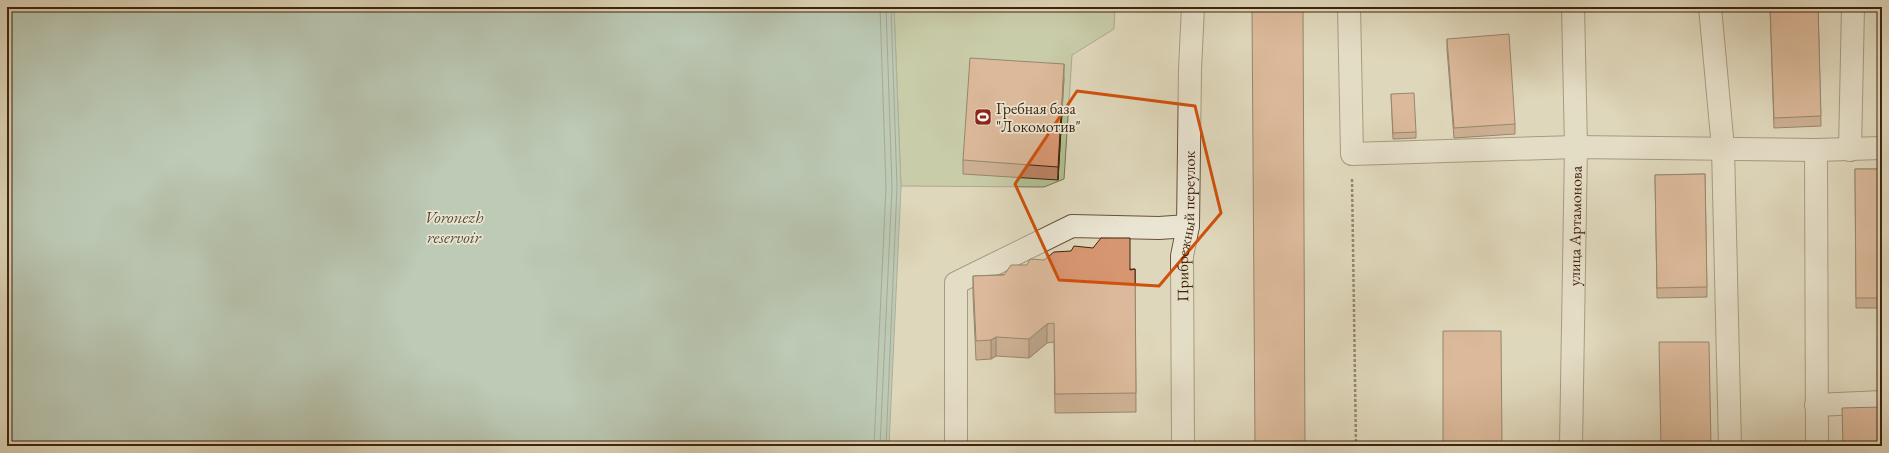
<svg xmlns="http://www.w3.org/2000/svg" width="1889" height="453" font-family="'EB Garamond',serif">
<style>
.green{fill:#afbf92;stroke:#78724e}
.water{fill:#93baaf;stroke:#727e6d}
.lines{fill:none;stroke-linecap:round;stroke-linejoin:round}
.shore{stroke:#6a6f5d;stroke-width:1}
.minor-casing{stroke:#685137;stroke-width:24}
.path{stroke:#40240b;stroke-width:2.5;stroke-dasharray:3 2;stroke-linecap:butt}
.minor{stroke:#eae5d3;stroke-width:22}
.wall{fill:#b98162;stroke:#40240b}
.shaded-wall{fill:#966950;stroke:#40240b}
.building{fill:#d79672;stroke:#40240b}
.marked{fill:none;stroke:#cf510c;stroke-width:3;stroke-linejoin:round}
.labels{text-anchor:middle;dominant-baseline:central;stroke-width:3.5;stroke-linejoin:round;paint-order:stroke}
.poi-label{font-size:16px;fill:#40240b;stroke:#eae5d3;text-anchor:start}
.street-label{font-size:16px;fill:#40240b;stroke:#eae5d3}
.water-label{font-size:17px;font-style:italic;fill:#554a34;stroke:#eae5d3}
</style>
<rect width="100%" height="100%" fill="#dfd7bb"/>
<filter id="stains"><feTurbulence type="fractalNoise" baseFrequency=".005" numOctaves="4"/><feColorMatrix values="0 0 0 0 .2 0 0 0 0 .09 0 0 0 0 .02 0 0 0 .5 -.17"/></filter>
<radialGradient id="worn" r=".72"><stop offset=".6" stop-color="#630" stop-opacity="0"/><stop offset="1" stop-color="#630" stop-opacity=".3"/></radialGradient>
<polygon class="green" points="894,7 1115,7 1114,29 1072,55 1064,179 1044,187 901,186"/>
<polygon class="water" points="7,7 894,7 901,187 889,446 7,446"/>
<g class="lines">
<g class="shore">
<polyline points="874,446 886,187 880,7"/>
<polyline points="880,446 892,187 886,7"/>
<polyline points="886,446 897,187 891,7"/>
</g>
<g class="minor-casing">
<g id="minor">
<polyline points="1349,7 1352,154 1576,147 1816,150 1882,148"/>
<polyline points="1710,7 1723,148 1730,446"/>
<polyline points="1816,150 1817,446"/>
<polyline points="1850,150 1853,7"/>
<polyline points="1816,405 1882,402"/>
<polyline points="956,446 956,283 1072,226 1159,228 1188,226"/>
<path id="s1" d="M1183,446L1182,256L1188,226L1190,69L1193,7"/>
<path id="s2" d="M1571,446L1576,147L1573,7"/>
</g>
</g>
<polyline class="path" points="1352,179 1356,446"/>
<use href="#minor" class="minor"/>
</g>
<g class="wall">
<polygon points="1770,7 1818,7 1821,126 1774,128"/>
<polygon points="1447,39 1515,124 1515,134 1454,138 1447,49"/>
<polygon points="1064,78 1058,180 963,174 963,160"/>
<polygon points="1391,94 1416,132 1416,138 1393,139"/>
<polygon points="1855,169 1882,169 1882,308 1856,308"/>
<polygon points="1705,174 1707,297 1657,298 1655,175"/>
<polygon points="1135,269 1136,412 1055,413 1054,342 1047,343 1029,358 996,356 991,359 976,360 973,295 973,276"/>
</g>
<g class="shaded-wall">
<polygon points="1064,64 1064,78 1058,180 1058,167"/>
<polygon points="1047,324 1047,343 1029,358 1029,339"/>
<polygon points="996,337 996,356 991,359 991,340"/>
</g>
<g class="building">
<polygon points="1252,7 1303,7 1305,446 1255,446"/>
<polygon points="1770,7 1818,7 1821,116 1774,118"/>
<polygon points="1509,34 1515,124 1454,128 1447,39"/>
<polygon points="970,58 1064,64 1058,167 963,160"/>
<polygon points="1414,93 1416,132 1393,133 1391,94"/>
<polygon points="1855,169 1882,169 1882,298 1856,298"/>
<polygon points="1705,174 1707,287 1657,288 1655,175"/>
<polygon points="1101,238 1130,238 1130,270 1135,269 1136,393 1055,394 1054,323 1047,324 1029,339 996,337 991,340 976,341 973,276 1004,275 1011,265 1027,265 1030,259 1044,260 1054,252 1071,251 1074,246 1093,248"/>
<polygon points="1443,331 1501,331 1502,446 1443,446"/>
<polygon points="1659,342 1709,342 1711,446 1661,446"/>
<polygon points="1882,407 1882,446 1843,446 1842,408"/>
</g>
<path d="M0 0H1889V453H0ZM1077,91L1195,106L1221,213L1159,286L1059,280L1015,184Z" fill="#dfd7bb" fill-opacity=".55" fill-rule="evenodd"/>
<path class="marked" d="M1077,91L1195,106L1221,213L1159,286L1059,280L1015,184Z"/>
<defs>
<g id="stadium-square" transform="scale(0.9)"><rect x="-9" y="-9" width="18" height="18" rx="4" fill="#8f2418" stroke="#eae5d3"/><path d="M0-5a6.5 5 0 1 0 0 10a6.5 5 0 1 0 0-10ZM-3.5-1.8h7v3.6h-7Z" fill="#fff"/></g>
</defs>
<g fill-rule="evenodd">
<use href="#stadium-square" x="983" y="117"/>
</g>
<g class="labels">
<g class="poi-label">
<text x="996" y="108">Гребная база<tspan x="996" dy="18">"Локомотив"</tspan></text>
</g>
<g class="street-label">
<text stroke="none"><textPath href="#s1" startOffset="220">Прибрежный переулок</textPath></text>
<text stroke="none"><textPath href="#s2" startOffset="220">улица Артамонова</textPath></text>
</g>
<g class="water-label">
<text x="454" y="217">Voronezh<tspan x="454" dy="20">reservoir</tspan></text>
</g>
</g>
<rect width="1889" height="453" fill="none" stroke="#dfd7bb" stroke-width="24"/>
<rect x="8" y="8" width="1873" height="437" fill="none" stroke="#40240b" stroke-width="2"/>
<rect x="12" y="12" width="1865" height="429" fill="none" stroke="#40240b"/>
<rect width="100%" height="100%" filter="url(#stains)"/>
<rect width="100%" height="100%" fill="url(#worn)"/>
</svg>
